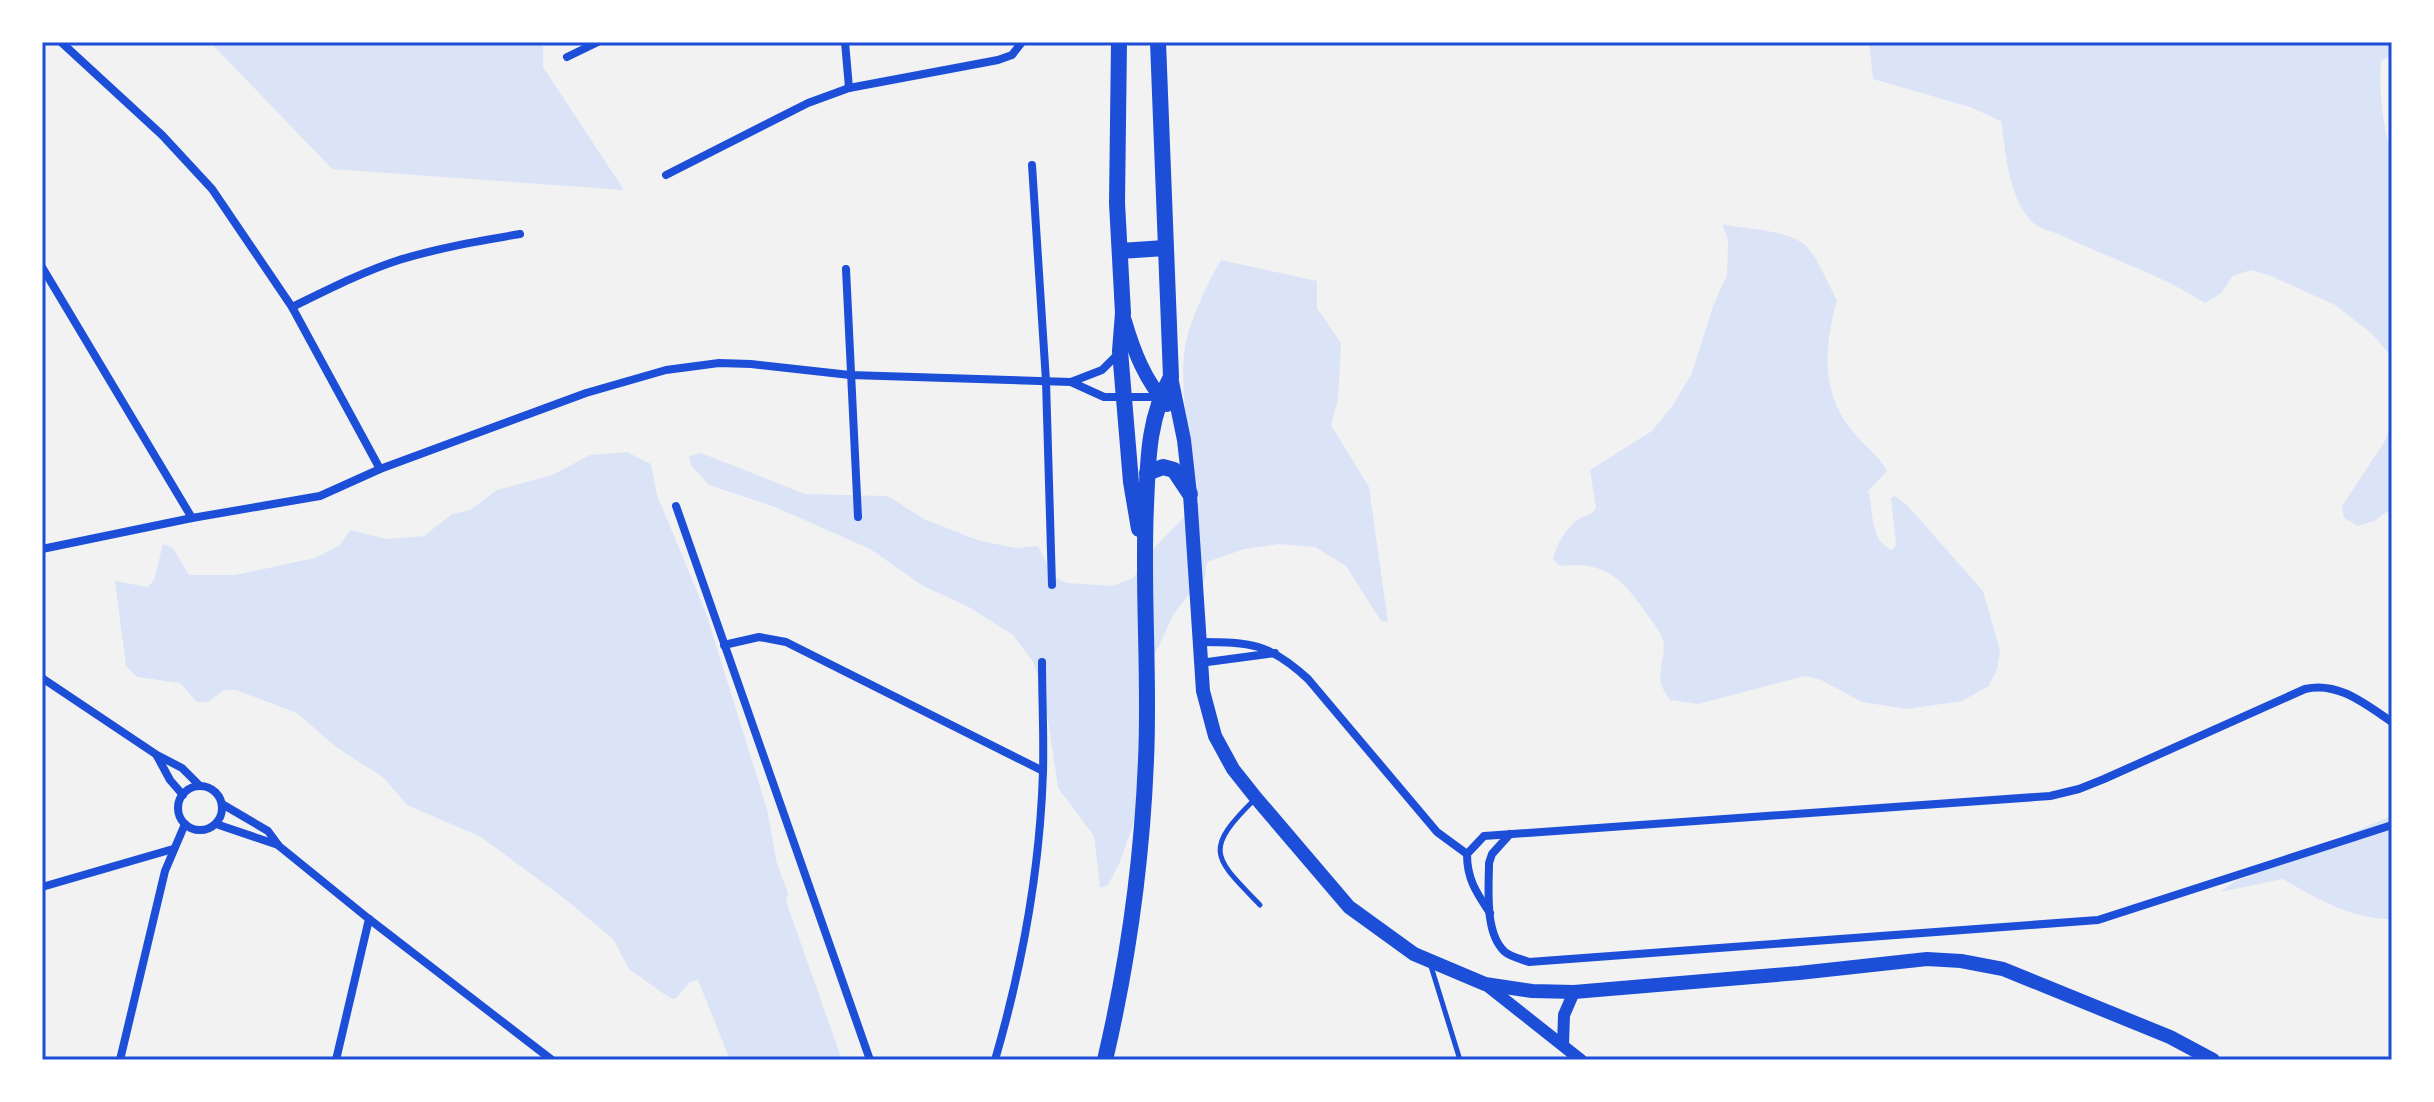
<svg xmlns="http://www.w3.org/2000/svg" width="2434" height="1102" font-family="'Asap Condensed',sans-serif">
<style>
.green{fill:#dbe4f7}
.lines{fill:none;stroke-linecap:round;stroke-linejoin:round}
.service{stroke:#1d4ed8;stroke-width:5}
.minor{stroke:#1d4ed8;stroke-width:8}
.tertiary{stroke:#1d4ed8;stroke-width:12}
.secondary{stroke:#1d4ed8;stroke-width:14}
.primary{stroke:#1d4ed8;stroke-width:16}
.neatline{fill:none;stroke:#1d4ed8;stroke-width:3}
</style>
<rect width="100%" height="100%" fill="#f2f2f2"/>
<g class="green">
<polygon points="210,42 543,42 543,67 624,190 332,169"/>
<path d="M1869,42H2392V55L2381,61C2379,94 2382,123 2392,154V357L2371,333L2335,305L2271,276L2251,270L2233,276L2221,293L2205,303C2162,275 2111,259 2065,237C2055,232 2038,229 2031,221C2008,196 2006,153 2001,121L1970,107L1873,79Z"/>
<path d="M1722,224C1745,229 1790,230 1806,246C1815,253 1830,288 1837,300C1824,348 1820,394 1855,434C1866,447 1879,456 1887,471L1868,491C1874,509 1869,541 1892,550L1896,545L1891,498L1895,496L1907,505L1983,591L2000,650L1997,669L1989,686L1962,701L1907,709L1862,702L1821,680L1805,676L1698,704L1670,700C1668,696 1662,689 1661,684C1658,670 1666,655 1663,640C1661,631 1652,622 1647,614C1623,579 1604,560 1560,566L1553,559C1556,546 1567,526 1579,519C1587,514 1590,517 1596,508L1590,470L1652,431L1673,405L1692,373L1713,306L1727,275L1728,240Z"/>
<path d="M1221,260L1317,281V308L1341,343L1338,399L1331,425L1369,487L1388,622L1381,621L1346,566L1315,547L1279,544L1244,549L1207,562L1204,582L1193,589L1173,615L1159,646L1140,678L1150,778L1119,864L1108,885L1100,888L1094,836L1058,788L1044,693L1032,660L1013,635L967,606L923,586L870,549L775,507L709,485L691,465L689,456L701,453L805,494L888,496L924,519L980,541L1017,548L1038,546L1053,576L1067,583L1112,586L1133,578L1155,547L1199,502C1192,452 1178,397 1185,347C1189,322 1208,282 1221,260Z"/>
<polygon points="2392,422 2392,508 2374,521 2358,526 2344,518 2342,506 2385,441"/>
<polygon points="627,452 651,464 657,495 706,613 767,809 777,864 788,893 786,901 842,1060 730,1060 698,980 690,982 675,999 670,998 629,969 613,939 565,899 481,837 407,805 384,778 336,747 297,713 236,690 224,690 208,702 197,702 180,683 137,677 126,666 115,581 148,587 154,580 163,544 173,548 189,575 235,575 315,558 340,545 350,530 387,539 424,536 452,514 470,510 497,490 552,475 590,455"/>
<path d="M2392,816L2391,919C2354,920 2314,898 2283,879L2220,892L2234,882Z"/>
</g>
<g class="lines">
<g class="service">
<path d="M1255,799C1202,851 1214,857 1260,905"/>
<polyline points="1430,963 1460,1060"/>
</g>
<g class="minor">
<polyline points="61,42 162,135 212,189 292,307 380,469"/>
<polyline points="845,42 849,88"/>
<polyline points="567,57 598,42"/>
<polyline points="1032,165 1046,381 1052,585"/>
<polyline points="666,175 808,103 849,88 998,60 1012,55 1022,42"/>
<polyline points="42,267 192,518"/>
<polyline points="846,269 858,517"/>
<path d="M292,307C327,290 362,272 399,260C438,248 479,241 520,234"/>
<polyline points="1071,382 1104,397 1160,397"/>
<polyline points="676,506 870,1060"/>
<polyline points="42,549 192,518 320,496 380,469 586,393 666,370 719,363 751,364 850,375 1071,382 1102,370 1119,353"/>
<path d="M1199,642C1251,642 1269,643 1308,679L1437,832L1467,854"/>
<polyline points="724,645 759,637 786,642 1043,771"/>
<polyline points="1200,663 1275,653"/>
<polyline points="42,678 157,755 182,768 200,786"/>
<polyline points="157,756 170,780 183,795"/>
<circle cx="200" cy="808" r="22"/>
<polyline points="222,804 268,831 279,846 369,919 552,1060"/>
<polyline points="216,824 278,845"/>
<path d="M1510,834L1492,854L1489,863C1489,888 1484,933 1505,952C1511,957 1521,959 1529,962L2098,920L2392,825"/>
<polyline points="42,887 173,849"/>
<path d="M1490,913C1476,892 1467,879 1467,854L1484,836L2050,796L2079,789L2104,779L2305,689C2338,681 2365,704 2392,722"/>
<polyline points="120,1060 165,871 185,824"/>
<polyline points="336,1060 369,919"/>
<path d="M995,1060C1022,967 1040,869 1043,772C1044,735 1042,698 1042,662"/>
</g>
<g class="tertiary">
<polyline points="1485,984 1581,1060"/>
<polyline points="1563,1045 1564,1015 1574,992"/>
</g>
<g class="secondary">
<path d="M1125,321C1134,352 1145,380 1167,405"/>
<polyline points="1171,377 1184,440 1190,494 1203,691 1215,736 1233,769 1256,798 1349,907 1414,954 1485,984 1532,991 1574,992 1799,973 1927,959 1961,961 2003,969 2170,1037 2213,1060"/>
</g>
<g class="primary">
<polyline points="1119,42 1117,203 1123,313 1120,351 1131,482 1139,529"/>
<polyline points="1120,251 1165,248"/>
<polyline points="1147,473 1163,467 1174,470 1190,494"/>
<path d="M1105,1060C1128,962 1142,861 1146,760C1150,675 1142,591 1146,506C1148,460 1148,418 1171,377L1158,42"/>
</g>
</g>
<rect width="2434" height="1102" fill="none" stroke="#ffffff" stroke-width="88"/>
<rect x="44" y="44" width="2346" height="1014" class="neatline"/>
</svg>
